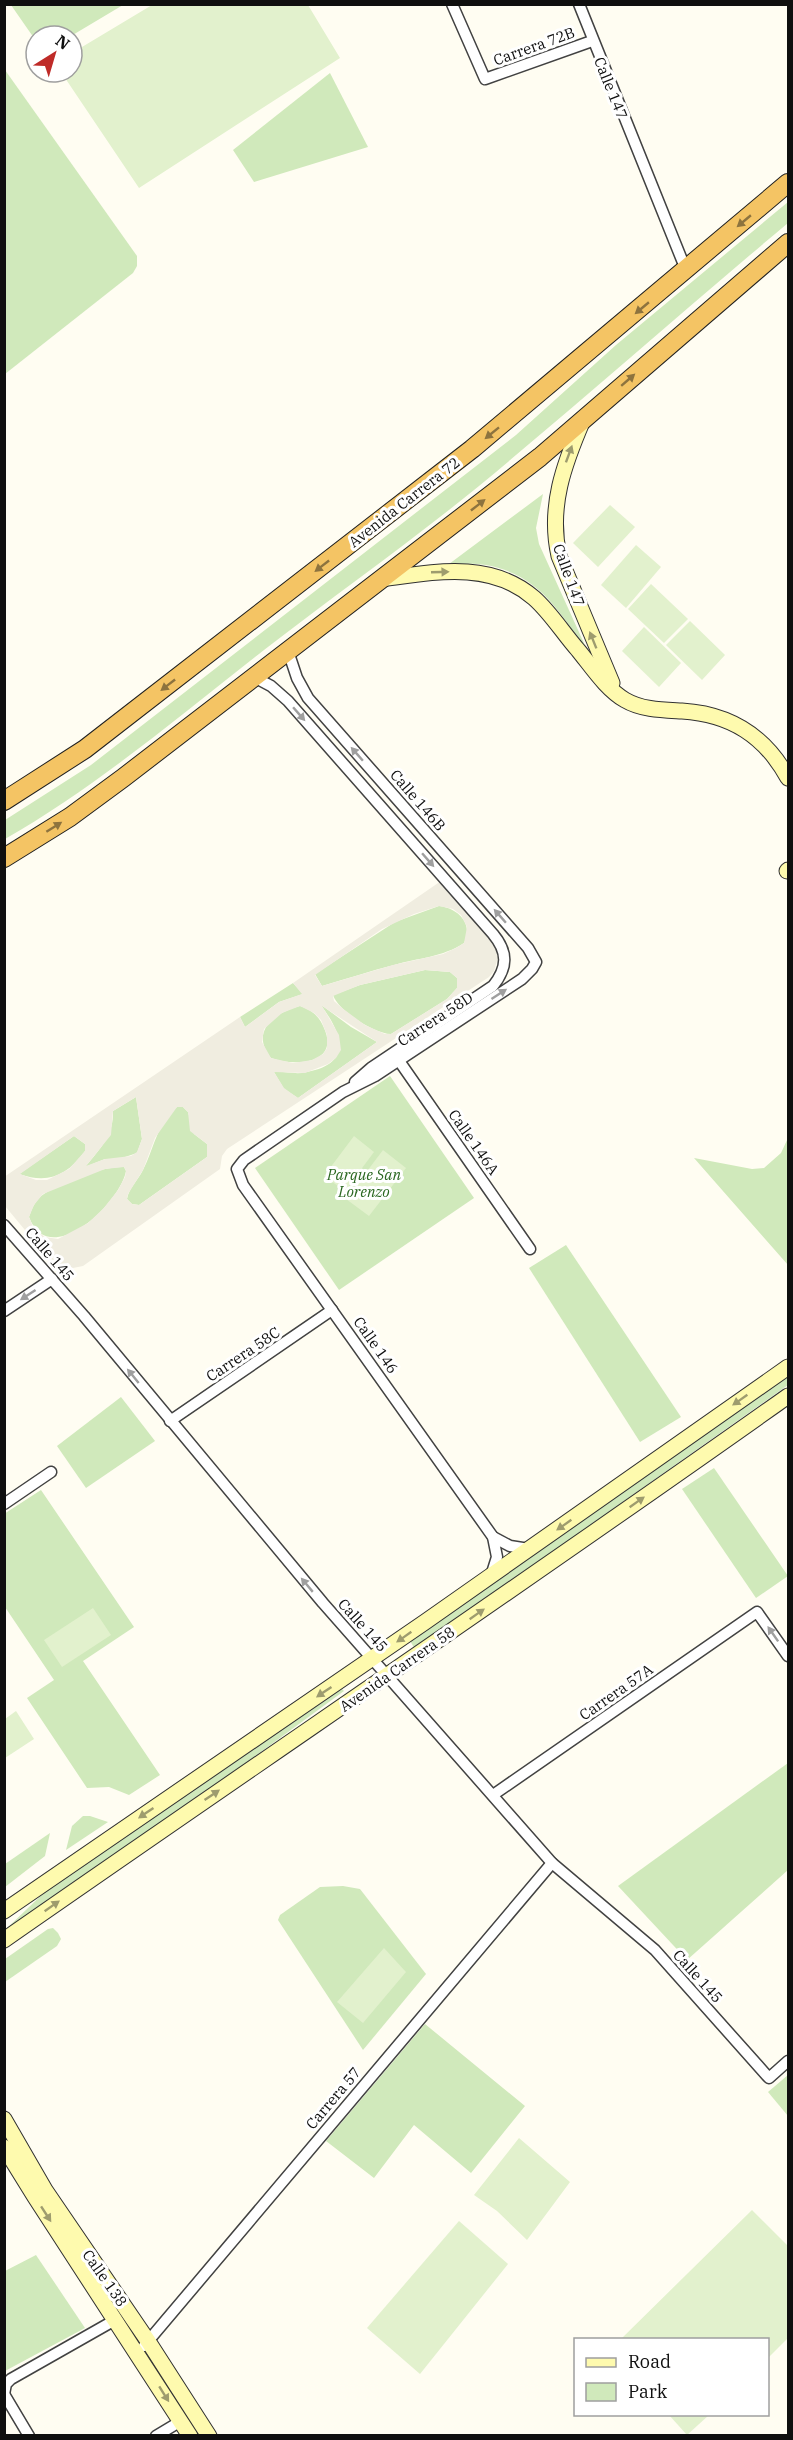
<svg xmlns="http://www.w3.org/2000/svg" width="793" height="2440" font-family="'IBM Plex Serif',serif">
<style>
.green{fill:#d0e9bb}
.pitch{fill:#e2f1cd}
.plaza{fill:#f0ede0;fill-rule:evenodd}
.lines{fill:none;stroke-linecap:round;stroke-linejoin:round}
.minor-casing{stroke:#424242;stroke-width:13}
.secondary-casing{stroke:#313131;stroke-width:17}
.trunk-casing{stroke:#202020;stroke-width:20}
.minor{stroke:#fff;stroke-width:10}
.secondary{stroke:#fefaae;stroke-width:15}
.trunk{stroke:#f4c464;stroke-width:18}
.oneway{fill:#8d733e}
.oneway2{fill:#9e9c6e}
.oneway3{fill:#9f9f9f}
.labels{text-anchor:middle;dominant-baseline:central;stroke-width:6;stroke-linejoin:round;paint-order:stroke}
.street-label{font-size:15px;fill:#0f0f0f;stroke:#fff}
.park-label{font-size:15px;font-style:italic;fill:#2a6720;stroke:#fff}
</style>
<rect width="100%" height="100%" fill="#fffdf2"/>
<g class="green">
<polygon points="11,5 123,5 71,36 36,36 36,41"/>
<polygon points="5,70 137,256 137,266 133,273 5,374"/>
<polygon points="330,73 368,147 254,182 233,150"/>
<path d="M788,202V223C684,310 583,400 479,486C409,543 335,595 264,650C179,716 98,786 5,839V820L91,765L516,435L616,345Z"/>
<path d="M543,494L536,528L539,544L588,652C558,611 540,575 486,565C474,563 461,564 449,564Z"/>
<path d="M439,906C458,908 474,924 464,943C443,957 418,958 394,965C370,971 346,979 322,986L315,974L395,922Z"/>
<path d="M425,970L450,972L457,978V988L447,999L391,1034C375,1034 338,1011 333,995L360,985Z"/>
<polygon points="293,983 303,994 279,1002 245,1027 240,1017"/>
<path d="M320,1004L351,1027L377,1042L298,1098L284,1089L274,1072C285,1071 296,1075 307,1072C354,1063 342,1033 320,1004Z"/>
<path d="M300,1006C312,1010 319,1016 324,1028C340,1064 295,1067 271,1058C250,1032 273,1013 300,1006Z"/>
<polygon points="390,1076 474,1198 339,1290 255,1168"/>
<path d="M136,1097L142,1139L137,1153L119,1159H105L85,1167C100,1149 114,1135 113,1111Z"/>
<path d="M177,1107H183L188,1112L194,1134L207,1144V1157L139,1205L132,1204L127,1199C129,1188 138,1180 143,1170C154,1149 157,1123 177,1107Z"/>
<path d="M74,1136L85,1144V1151C67,1176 48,1184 19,1174Z"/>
<polygon points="788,1138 788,1265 694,1158 752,1169 764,1168 781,1153"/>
<path d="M124,1167L126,1171C120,1204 49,1271 29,1217C32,1208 36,1199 44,1194C62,1182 102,1166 124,1167Z"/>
<polygon points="566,1245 681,1417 640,1442 529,1268"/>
<polygon points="788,1375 788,1385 415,1649 410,1641"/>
<polygon points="121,1397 155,1441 86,1488 57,1446"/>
<polygon points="714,1468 788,1576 756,1598 682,1489"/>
<polygon points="41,1490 134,1627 83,1661 160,1775 129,1795 109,1787 87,1788 27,1698 54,1680 5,1607 4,1514"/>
<polygon points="342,1689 344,1691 235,1771 5,1930 50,1887"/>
<polygon points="788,1763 788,1870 687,1960 618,1886"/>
<polygon points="83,1816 90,1816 108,1822 66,1850 72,1826"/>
<polygon points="50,1833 45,1856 5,1887 5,1864"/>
<polygon points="343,1886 360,1889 426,1974 363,2050 278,1920 280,1915 320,1887"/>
<polygon points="53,1928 58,1933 61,1939 57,1946 5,1982 5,1959 48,1929"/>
<polygon points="425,2024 525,2106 471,2173 414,2125 374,2178 326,2141"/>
<polygon points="788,2075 788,2116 768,2092"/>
<polygon points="36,2255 85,2328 5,2371 5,2271"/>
</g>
<g class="pitch">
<polygon points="152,5 308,5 340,58 139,188 61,72 72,72 72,53"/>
<polygon points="610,505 635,527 598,567 573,543"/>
<polygon points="636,545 661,567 626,608 601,585"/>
<polygon points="651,584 688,619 664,643 628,609"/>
<polygon points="690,621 725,655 702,680 666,645"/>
<polygon points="644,627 681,663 659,687 622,651"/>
<polygon points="354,1136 374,1152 345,1191 324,1176"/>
<polygon points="383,1150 406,1168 369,1216 346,1199"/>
<polygon points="93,1608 111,1635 62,1667 44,1640"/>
<polygon points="16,1711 34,1739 5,1758 5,1719"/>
<polygon points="384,1948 406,1972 363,2023 337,2002"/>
<polygon points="519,2138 570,2182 527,2240 497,2211 474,2195"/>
<polygon points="752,2210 788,2246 788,2338 768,2358 768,2340 621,2339"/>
<polygon points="459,2221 508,2264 420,2374 367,2328"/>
<polygon points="669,2415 709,2415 687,2435"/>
</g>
<path class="plaza" d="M441,881L493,942L498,957L494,971L489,977L227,1149L222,1156L220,1169L83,1266L63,1270L54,1265L5,1206L4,1177L240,1017L245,1027L279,1002L302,994L293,983ZM439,906L453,909L461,915L467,927L464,943L456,948L443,954L393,965L322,986L315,975L382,929L414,914ZM425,970L450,972L457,978V988L447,999L391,1034H385L365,1025L342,1008L334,1001L333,996L360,985ZM300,1006L314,1013L321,1020L327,1035V1048L323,1054L312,1060L293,1063L271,1058L262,1042L264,1029L282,1013ZM322,1006L377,1042L298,1098L284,1088L274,1072L305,1073L328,1064L336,1058L341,1050L339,1035ZM136,1097L142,1139L137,1152L131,1156L105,1159L86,1166L111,1135L113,1111ZM177,1107H183L188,1112L190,1131L207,1144V1157L139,1205L132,1204L127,1199L128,1194L143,1170L155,1138ZM74,1136L85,1144V1151L69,1169L47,1180H36L20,1174ZM124,1167L126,1171L125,1177L118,1190L103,1209L88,1223L58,1239L45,1237L34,1229L29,1217L34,1205L43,1194L105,1169Z"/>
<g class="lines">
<g class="minor-casing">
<g id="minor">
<polyline points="452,4 485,79 592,41"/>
<polyline points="579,4 686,270"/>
<polyline points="288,651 297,678 308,698 528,948 536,962 532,969 522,979 375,1076 343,1092 244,1160 237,1169 243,1185 493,1537 497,1557 491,1576"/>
<path d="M254,677L271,686L288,701L493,934C508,952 508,967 493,986L371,1068L355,1082"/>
<polyline points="395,1055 530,1249"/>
<polyline points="4,1225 84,1316 323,1603 552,1863 655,1950 769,2078 788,2061"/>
<polyline points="4,1311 52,1279"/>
<polyline points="170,1421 332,1310"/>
<polyline points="4,1504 51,1472"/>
<polyline points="493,1537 510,1546 529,1549"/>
<polyline points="493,1795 757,1612 788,1656"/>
<polyline points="144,2346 552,1863"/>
<polyline points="4,2394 6,2384 11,2379 115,2320"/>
<polyline points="4,2394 29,2436"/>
<polyline points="156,2436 181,2421"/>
</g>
</g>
<g class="secondary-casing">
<g id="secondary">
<path d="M583,420C564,464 548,507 559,556L612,683"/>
<path d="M382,579C434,572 490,560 534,598C551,613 563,633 578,650C592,667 606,689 625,700C642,710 663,710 682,711C731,714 765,736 788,778"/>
<polyline points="787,871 788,870"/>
<polyline points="4,1911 425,1622 788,1367"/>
<path d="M4,1940C265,1758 529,1580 788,1396"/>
<polyline points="4,2119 45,2190 148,2341 209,2436"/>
<polyline points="4,2147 35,2197 190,2436"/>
</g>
</g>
<g class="trunk-casing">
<g id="trunk">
<polyline points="4,801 85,749 472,449 788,183"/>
<polyline points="4,858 70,817 123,778 540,457 788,243"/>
</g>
</g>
<use href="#minor" class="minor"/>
<use href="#secondary" class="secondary"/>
<use href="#trunk" class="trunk"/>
</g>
<defs><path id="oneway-solid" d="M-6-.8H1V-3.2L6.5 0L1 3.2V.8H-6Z" transform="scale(1.5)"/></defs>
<g class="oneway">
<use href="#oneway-solid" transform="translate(744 221) rotate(140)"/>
<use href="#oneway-solid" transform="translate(642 308) rotate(140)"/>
<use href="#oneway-solid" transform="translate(628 380) rotate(-41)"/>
<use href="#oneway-solid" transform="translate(492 433) rotate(141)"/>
<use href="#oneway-solid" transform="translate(478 505) rotate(-38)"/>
<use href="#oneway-solid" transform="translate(322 566) rotate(142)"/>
<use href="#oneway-solid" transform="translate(168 685) rotate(142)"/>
<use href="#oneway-solid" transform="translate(54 827) rotate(-32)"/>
</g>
<g class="oneway2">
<use href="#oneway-solid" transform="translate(569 454) rotate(-70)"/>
<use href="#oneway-solid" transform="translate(440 572) rotate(-2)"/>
<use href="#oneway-solid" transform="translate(593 640) rotate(-112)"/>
<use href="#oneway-solid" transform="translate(740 1400) rotate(145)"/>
<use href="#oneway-solid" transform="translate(637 1502) rotate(-35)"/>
<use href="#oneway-solid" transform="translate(564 1525) rotate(145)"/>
<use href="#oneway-solid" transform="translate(477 1614) rotate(-35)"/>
<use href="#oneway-solid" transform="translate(404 1637) rotate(145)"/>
<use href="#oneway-solid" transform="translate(324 1692) rotate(146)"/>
<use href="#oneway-solid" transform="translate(212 1795) rotate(-34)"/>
<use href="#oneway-solid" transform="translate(146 1813) rotate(146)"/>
<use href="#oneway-solid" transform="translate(52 1906) rotate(-35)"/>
<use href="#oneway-solid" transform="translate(46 2214) rotate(57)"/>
<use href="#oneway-solid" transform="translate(164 2394) rotate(58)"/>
</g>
<g class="oneway3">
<use href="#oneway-solid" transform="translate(299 714) rotate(49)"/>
<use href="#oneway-solid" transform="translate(357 754) rotate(-131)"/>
<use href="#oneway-solid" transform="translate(428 860) rotate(49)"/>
<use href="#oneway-solid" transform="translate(500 916) rotate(-131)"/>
<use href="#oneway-solid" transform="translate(499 994) rotate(-33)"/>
<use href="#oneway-solid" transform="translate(28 1295) rotate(147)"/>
<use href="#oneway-solid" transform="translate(133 1376) rotate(-129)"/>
<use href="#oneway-solid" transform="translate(307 1585) rotate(-130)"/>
<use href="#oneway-solid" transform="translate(773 1634) rotate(-125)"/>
</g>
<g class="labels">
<g class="street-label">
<text transform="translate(534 46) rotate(-20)">Carrera 72B</text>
<text transform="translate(611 88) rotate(68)">Calle 147</text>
<text transform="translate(404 502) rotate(-38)">Avenida Carrera 72</text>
<text transform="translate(569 575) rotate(70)">Calle 147</text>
<text transform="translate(418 800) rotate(49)">Calle 146B</text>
<text transform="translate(435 1019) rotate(-33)">Carrera 58D</text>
<text transform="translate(474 1142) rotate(55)">Calle 146A</text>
<text transform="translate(50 1254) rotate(49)">Calle 145</text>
<text transform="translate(376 1345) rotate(55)">Calle 146</text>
<text transform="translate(243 1354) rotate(-34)">Carrera 58C</text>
<text transform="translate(363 1625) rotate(48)">Calle 145</text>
<text transform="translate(397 1669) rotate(-35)">Avenida Carrera 58</text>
<text transform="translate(616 1692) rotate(-35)">Carrera 57A</text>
<text transform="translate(698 1976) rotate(48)">Calle 145</text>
<text transform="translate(333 2098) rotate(-50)">Carrera 57</text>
<text transform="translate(105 2278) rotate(55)">Calle 138</text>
</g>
<g class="park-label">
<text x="364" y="1174">Parque San<tspan x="364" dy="17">Lorenzo</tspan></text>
</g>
</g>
<rect width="793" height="2440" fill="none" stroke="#0f0f0f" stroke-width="12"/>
<rect x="574" y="2338" width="195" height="78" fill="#ffffff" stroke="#9f9f9f" stroke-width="1.5"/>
<rect x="586" y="2358" width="30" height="9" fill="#fefaae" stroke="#9f9f9f" stroke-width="1.5"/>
<text x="628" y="2368" font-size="18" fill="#0f0f0f">Road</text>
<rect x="586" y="2383" width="30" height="18" fill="#d0e9bb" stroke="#9f9f9f" stroke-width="1.5"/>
<text x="628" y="2398" font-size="18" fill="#0f0f0f">Park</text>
<g transform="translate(54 54) rotate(37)"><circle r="28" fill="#ffffff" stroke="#9f9f9f" stroke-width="1.5"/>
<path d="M0-4.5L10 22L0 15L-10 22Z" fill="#bf2b28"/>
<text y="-9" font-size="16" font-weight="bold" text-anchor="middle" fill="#0f0f0f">N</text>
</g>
</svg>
